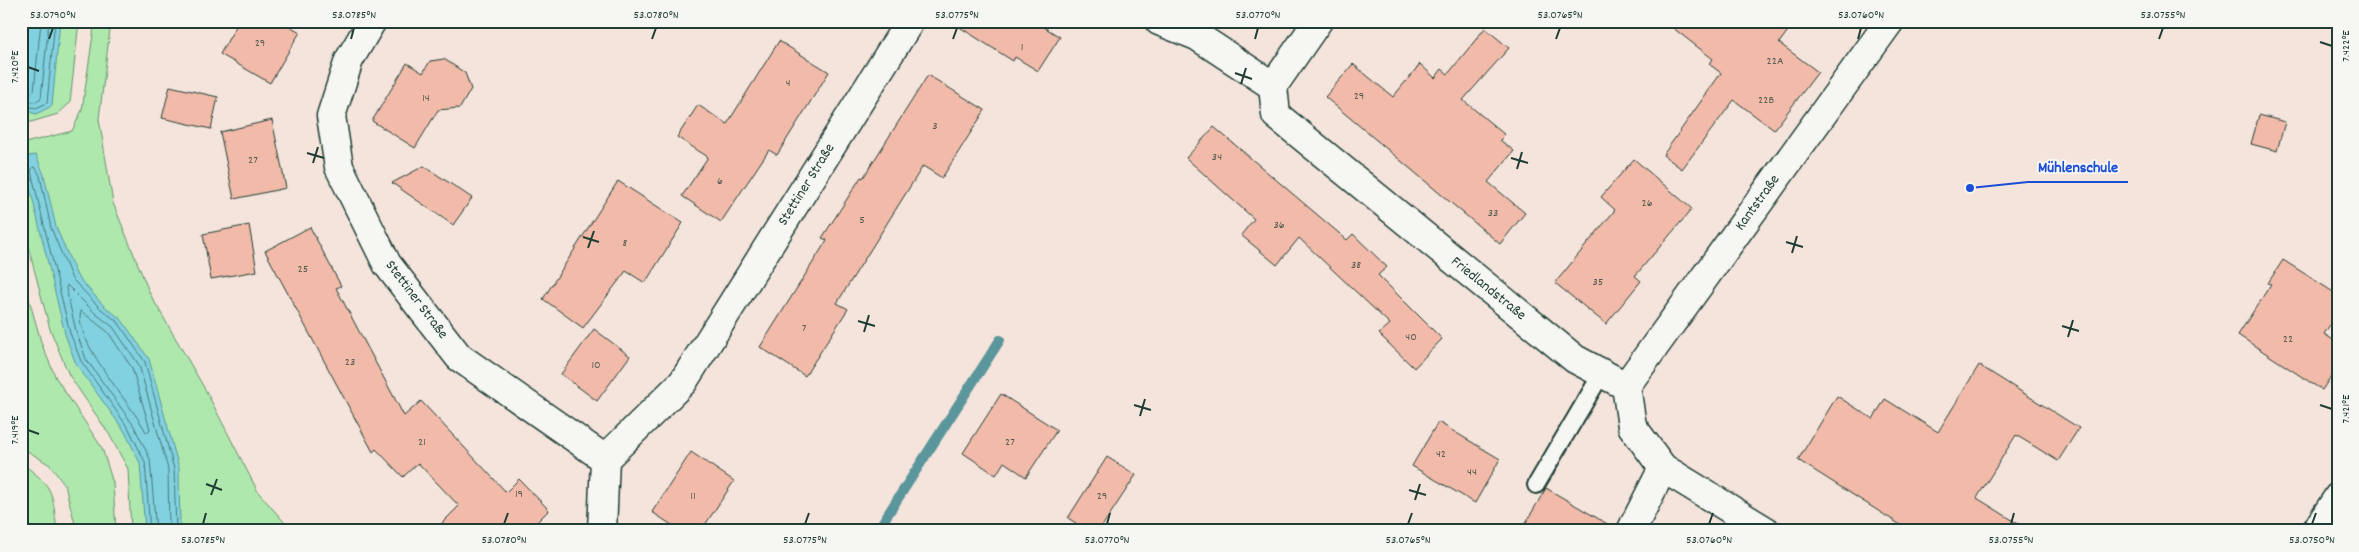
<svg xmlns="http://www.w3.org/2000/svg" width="2359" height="552" font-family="Dekko,sans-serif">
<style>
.green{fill:#aee8ac;stroke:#669270}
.water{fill:#82d1e0;stroke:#5a969b}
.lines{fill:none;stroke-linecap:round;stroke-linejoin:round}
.shore{stroke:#477879;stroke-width:1}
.stream{stroke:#5a969b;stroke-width:10}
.building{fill:#f2baa9;stroke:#1f3d34}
.service-casing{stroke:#1f3d34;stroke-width:20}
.minor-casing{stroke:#1f3d34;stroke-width:31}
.service{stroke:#f6f6f2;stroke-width:16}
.minor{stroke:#f6f6f2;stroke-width:28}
.ticks{fill:none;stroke:#1f3d34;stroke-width:2}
.labels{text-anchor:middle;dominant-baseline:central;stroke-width:4;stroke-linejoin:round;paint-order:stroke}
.number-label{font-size:12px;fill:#545c51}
.street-label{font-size:15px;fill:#1f3d34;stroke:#f6f6f2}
.leader{fill:none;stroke:#1d4ed8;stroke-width:2}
.callout-dot{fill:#1d4ed8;stroke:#f6f6f2;stroke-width:2}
.callout-label{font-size:16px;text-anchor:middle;font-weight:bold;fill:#1d4ed8;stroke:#f6f6f2;stroke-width:4;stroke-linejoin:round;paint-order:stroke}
.neatline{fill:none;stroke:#1f3d34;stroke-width:2}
.ticks-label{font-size:12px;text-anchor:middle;fill:#1f3d34}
</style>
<rect width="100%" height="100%" fill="#f5e4dc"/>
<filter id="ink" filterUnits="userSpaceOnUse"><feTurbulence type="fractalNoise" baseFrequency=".02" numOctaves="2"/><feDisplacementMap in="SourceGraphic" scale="10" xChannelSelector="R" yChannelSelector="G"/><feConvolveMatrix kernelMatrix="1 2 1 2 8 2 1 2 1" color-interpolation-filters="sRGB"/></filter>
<g filter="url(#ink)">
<g class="green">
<polygon points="21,21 79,21 70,103 58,114 21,125"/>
<polygon points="95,21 111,21 99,119 113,203 150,294 206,391 258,492 292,531 131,531 128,469 109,434 69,375 50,329 21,220 21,144 72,131 82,110"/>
<polygon points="21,271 42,345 56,378 102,448 113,483 116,531 77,531 65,486 50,465 21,447"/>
<path d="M21,463C55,487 52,492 57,531H21Z"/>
</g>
<g class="water">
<polygon points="21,21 60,21 52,106 36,114 21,109"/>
<polygon points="36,155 44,175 56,227 77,276 104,306 121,319 149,359 179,468 180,531 145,531 140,463 125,432 76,364 65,334 26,171 28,156"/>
</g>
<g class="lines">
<g class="shore">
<polyline points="21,91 32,93 34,91 41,21"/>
<polyline points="21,99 35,102 41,98 49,21"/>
<polyline points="21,105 36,108 47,103 55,21"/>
<path d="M81,311L108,332L132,368L150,429L149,432H146C133,406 71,338 81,311Z"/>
<polyline points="150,531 145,462 129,429 81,361 70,333 31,171 33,167 36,168 40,176 51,228 72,279 101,309 118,322 145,362 174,469 176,531"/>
<polyline points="156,531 150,459 134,426 86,359 76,331 66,288 67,285 96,314 113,327 139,365 168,469 169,531"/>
</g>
<polyline class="stream" points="877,531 1000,340"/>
</g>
<g class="building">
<polygon points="239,21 281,21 300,32 270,83 220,54"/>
<polygon points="950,21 1034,21 1060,37 1038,71 1015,57 1013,61"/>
<polygon points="1664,21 1795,21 1779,43 1818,72 1774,130 1734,100 1682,169 1663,155 1721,73 1709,64 1713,59"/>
<polygon points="1485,28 1509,48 1463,100 1505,135 1500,140 1514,151 1488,182 1525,213 1500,244 1325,97 1353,64 1393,97 1420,64 1435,78 1442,69 1448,74"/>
<polygon points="779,41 829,72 777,155 769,150 721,222 682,196 708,157 677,137 698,105 727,124"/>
<polygon points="444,59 465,73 471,89 460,108 438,110 415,148 372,121 407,63 423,73 430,61"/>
<polygon points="928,75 985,110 942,178 923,166 837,303 848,309 805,376 760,347 827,240 822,238 861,177 863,178"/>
<polygon points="170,86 218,97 211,129 162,118"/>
<polygon points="2259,115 2285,122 2277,151 2251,144"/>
<polygon points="272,120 286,188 234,199 220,132"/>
<polygon points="1214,127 1347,240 1353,234 1387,267 1378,275 1442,339 1414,368 1379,334 1390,324 1299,238 1277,265 1241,235 1254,219 1186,158"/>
<polygon points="1634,159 1692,209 1635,276 1641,281 1606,324 1555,283 1615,210 1601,197"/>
<polygon points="424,166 472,198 453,225 392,183"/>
<polygon points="618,181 683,223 645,283 626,271 583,328 543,299"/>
<polygon points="249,225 257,271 211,279 203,234"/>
<polygon points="310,227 341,286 336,288 404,416 421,401 506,492 519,479 549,510 528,531 434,531 459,506 418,463 403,477 376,449 373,452 265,251"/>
<polygon points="2283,260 2338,295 2338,312 2324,334 2338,343 2338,366 2322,390 2238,335 2271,284 2268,283"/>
<polygon points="594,329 630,356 597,401 561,374"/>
<polygon points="1979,365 2079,428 2058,461 2016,435 1977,498 2030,531 1910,531 1798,460 1837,396 1873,419 1885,399 1938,432"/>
<polygon points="1001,394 1057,430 1026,477 1004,462 996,475 963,453"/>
<polygon points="1438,422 1500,459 1475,503 1412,466"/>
<polygon points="691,452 734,481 701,531 681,531 652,512"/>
<polygon points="1107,457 1136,475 1099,531 1088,531 1068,518"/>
<polygon points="1546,488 1616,529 1616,531 1521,531"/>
</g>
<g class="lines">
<g class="service-casing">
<polyline id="service" points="1536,485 1602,373"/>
</g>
<g class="minor-casing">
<g id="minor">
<polyline points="372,21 349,60 331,116 339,167 387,264 459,357 605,459 683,382 910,21"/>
<polyline points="1159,21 1197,36 1273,86"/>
<polyline points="1318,21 1273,86 1276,115 1575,359 1626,386 1632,426 1663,468 1766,531"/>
<polyline points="1626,386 1890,21"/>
<polyline points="602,531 605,459"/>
<polyline points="1631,531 1663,468"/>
<polyline points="2316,531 2338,497"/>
</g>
</g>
<use href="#service" class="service"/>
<use href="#minor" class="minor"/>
</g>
</g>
<path class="ticks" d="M49,39L53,28M351,39L354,28M652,39L656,28M953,39L957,28M1255,39L1258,28M1556,39L1560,28M1858,39L1861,28M2159,39L2163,28M2320,42L2332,46M28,67L39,71M1235,73L1252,79M1241,84L1246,68M307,153L324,158M1511,158L1528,163M313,163L318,147M1517,169L1522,152M583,237L599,242M1786,242L1803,247M588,248L594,231M1792,253L1797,236M858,321L875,326M2062,326L2079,331M864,332L869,315M2068,337L2073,320M1134,405L1151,410M2320,405L2332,409M1140,416L1145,399M28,430L39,434M206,484L222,490M1409,490L1426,495M211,495L217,479M1415,500L1420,484M203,524L206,513M504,524L508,513M805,524L809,513M1107,524L1110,513M1408,524L1412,513M1709,524L1713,513M2011,524L2014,513M2312,524L2316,513"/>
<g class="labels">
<g class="number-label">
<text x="260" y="43">29</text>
<text x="1022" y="47">1</text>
<text x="1775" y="61">22A</text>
<text x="788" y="83">4</text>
<text x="1359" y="96">29</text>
<text x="426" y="98">14</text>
<text x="1766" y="100">22B</text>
<text x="935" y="126">3</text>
<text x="1217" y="157">34</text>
<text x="253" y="160">27</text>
<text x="720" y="181">6</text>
<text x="1647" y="203">26</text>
<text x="1493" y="213">33</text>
<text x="862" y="220">5</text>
<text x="1279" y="225">36</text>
<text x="625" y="243">8</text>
<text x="1356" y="265">38</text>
<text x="303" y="269">25</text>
<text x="1598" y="282">35</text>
<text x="804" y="328">7</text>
<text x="1411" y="337">40</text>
<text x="2288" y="339">22</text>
<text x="350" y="362">23</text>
<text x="596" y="365">10</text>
<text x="422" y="442">21</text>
<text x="1010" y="442">27</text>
<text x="1441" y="454">42</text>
<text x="1472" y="472">44</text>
<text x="519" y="494">19</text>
<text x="693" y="496">11</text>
<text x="1102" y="496">29</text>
</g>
<g class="street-label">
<text transform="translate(807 185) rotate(-58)">Stettiner Straße</text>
<text transform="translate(1758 203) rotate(-54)">Kantstraße</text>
<text transform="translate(1488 289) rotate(39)">Friedlandstraße</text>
<text transform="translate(416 300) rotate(53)">Stettiner Straße</text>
</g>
</g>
<path class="leader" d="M1970 188L2028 182H2128"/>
<circle class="callout-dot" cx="1970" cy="188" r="5"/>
<g class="callout-label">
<text x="2078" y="172">Mühlenschule</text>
</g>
<rect width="2359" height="552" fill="none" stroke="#f6f6f2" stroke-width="55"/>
<rect x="28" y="28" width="2304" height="496" class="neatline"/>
<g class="ticks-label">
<text x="53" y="18">53.0790°N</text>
<text x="354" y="18">53.0785°N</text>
<text x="656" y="18">53.0780°N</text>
<text x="957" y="18">53.0775°N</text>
<text x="1258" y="18">53.0770°N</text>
<text x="1560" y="18">53.0765°N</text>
<text x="1861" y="18">53.0760°N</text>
<text x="2163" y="18">53.0755°N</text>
<text transform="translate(2345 46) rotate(-90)" y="4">7.422°E</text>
<text transform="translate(14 67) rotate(-90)" y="4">7.420°E</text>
<text transform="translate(2345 409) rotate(-90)" y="4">7.421°E</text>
<text transform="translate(14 430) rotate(-90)" y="4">7.419°E</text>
<text x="203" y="543">53.0785°N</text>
<text x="504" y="543">53.0780°N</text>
<text x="805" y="543">53.0775°N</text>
<text x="1107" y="543">53.0770°N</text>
<text x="1408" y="543">53.0765°N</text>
<text x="1709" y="543">53.0760°N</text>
<text x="2011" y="543">53.0755°N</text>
<text x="2312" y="543">53.0750°N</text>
</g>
</svg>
